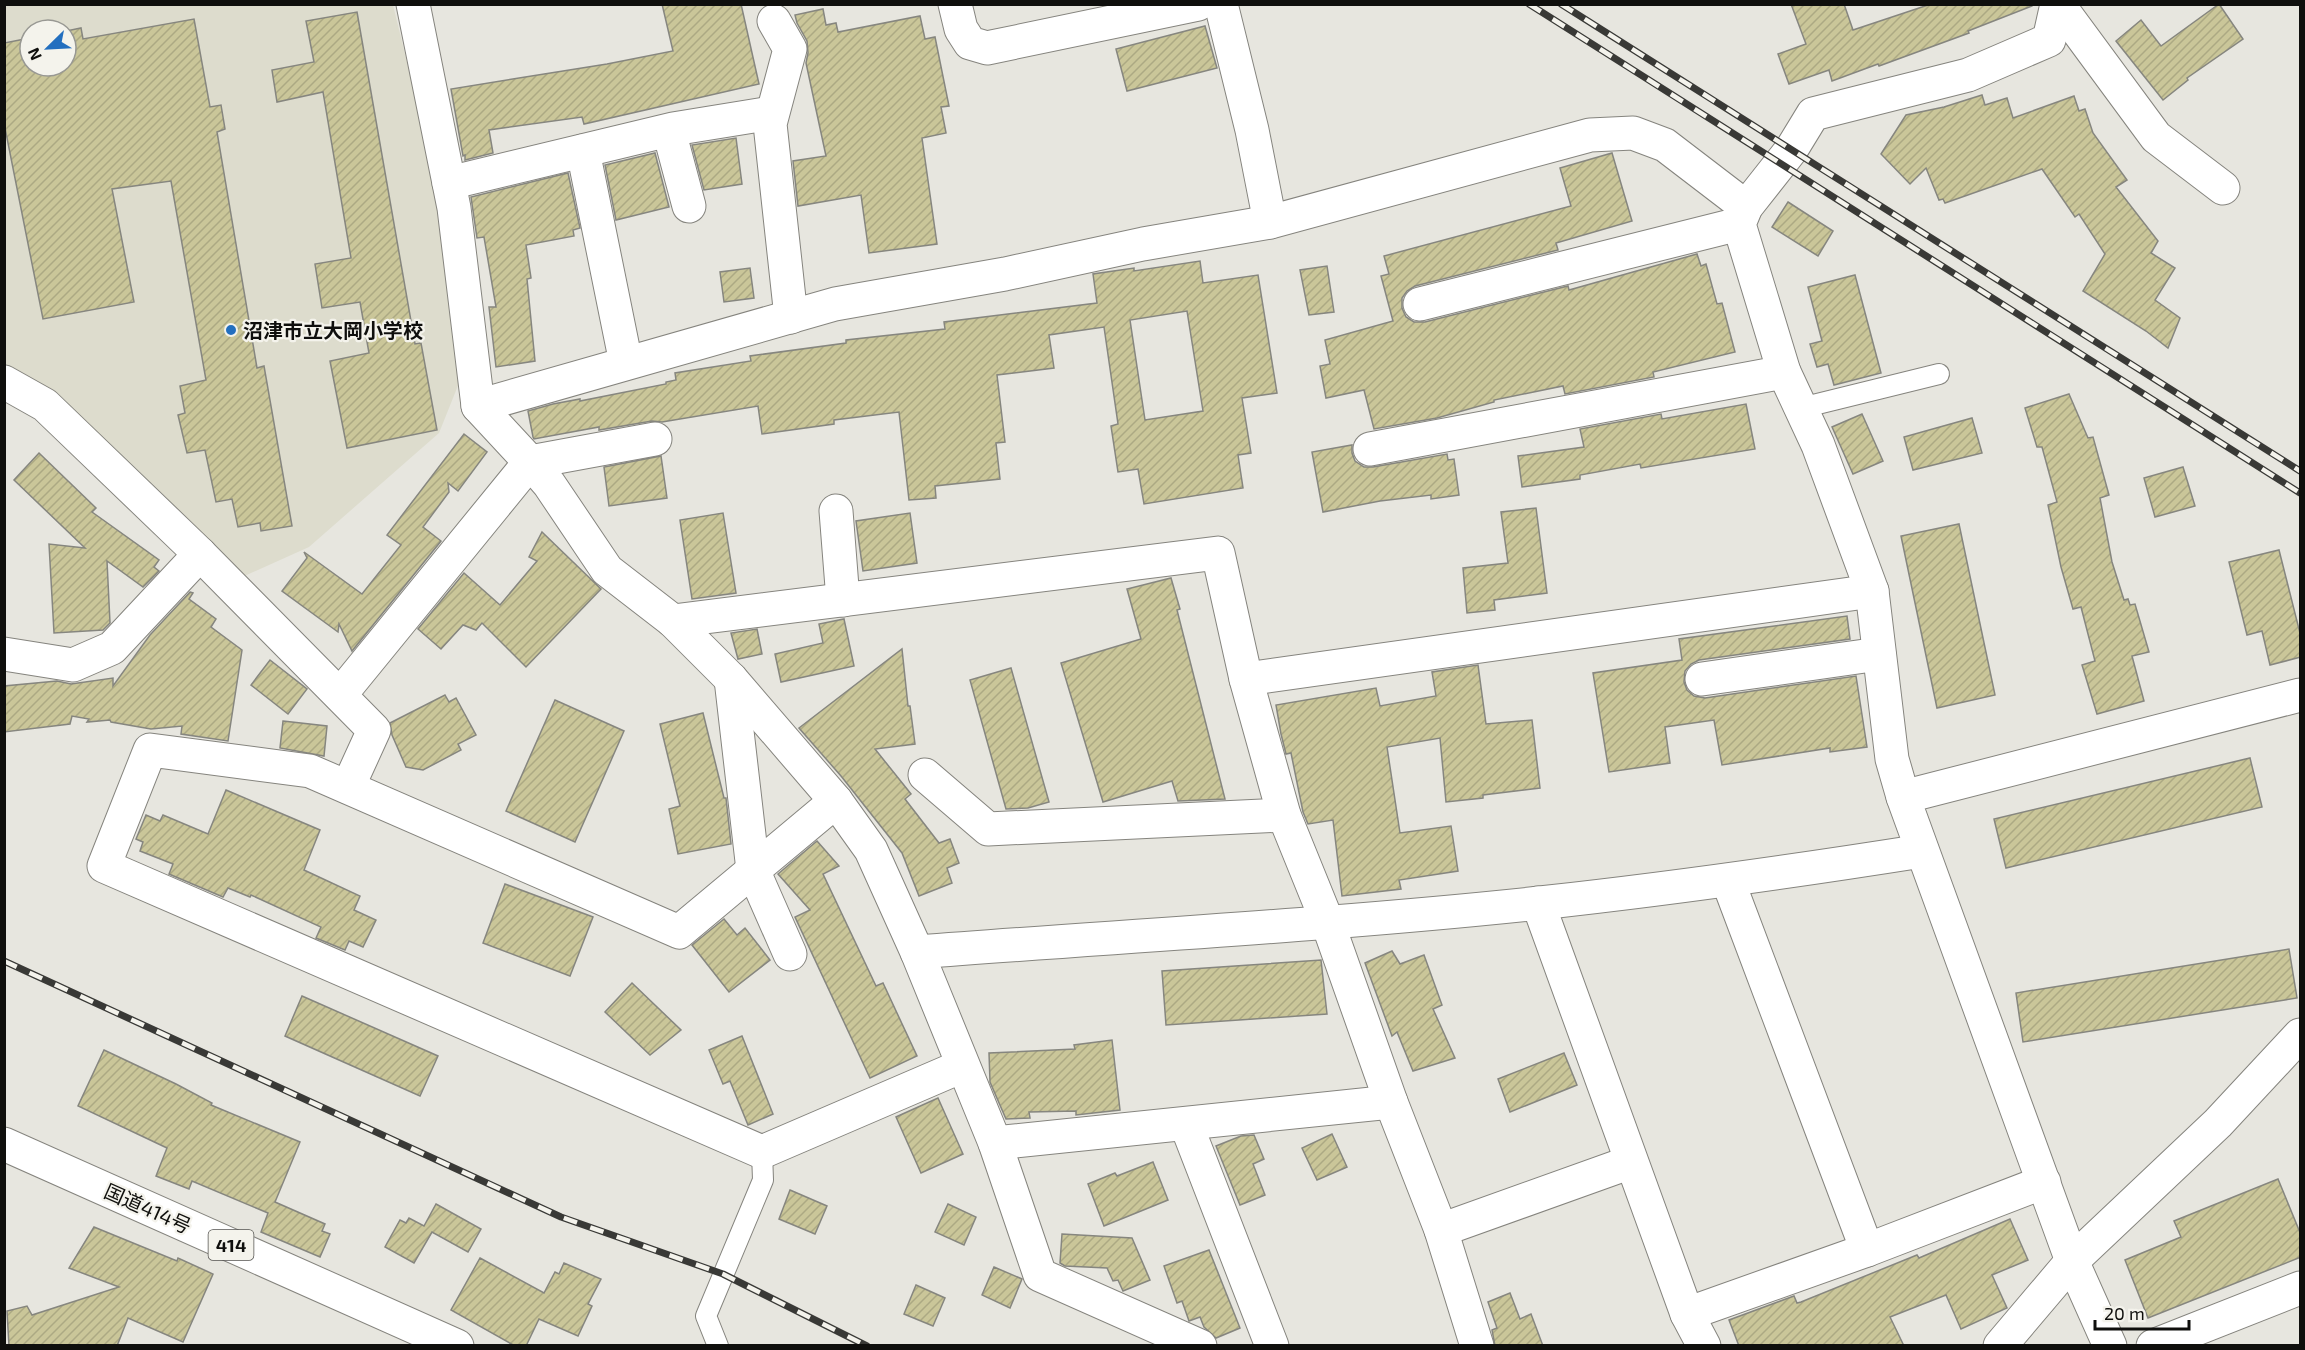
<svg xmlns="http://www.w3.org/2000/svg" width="2305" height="1350" font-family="'Exo 2','Noto Sans JP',sans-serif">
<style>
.built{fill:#dddccd;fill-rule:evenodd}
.building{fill:url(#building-hatch);stroke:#86867f;stroke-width:1.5;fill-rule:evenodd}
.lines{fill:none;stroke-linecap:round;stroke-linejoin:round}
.service-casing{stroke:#85847e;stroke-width:22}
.minor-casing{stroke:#85847e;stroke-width:35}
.trunk-casing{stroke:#85847e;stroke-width:35}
.service{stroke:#fff;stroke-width:20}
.minor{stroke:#fff;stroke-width:33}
.trunk{stroke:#fff;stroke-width:33}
.rail-casing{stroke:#393936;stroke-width:7}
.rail{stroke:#f4f3ec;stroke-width:4.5;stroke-dasharray:14;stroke-linecap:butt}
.poi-dot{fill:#236fbf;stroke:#f4f3ec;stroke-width:2}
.labels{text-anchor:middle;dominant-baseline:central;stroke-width:4.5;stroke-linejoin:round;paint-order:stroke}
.shield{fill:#f4f3ec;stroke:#545350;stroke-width:1.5}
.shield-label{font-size:18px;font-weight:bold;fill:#0f0f0d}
.poi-label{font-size:20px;font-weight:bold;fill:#0f0f0d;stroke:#f4f3ec;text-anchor:start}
.street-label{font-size:20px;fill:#0f0f0d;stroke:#f4f3ec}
</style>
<defs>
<pattern id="building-hatch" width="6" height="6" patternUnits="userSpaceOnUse" patternTransform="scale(1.5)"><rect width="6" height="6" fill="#cac699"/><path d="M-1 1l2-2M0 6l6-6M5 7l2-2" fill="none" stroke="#aca983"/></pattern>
</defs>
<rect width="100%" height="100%" fill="#e7e6df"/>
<path class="built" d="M4,5H393L426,140L453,288L463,373L439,433L309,547L231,582L5,379ZM30,30H66V66H30Z"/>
<g class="building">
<polygon points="662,4 741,4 759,84 584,124 582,117 489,130 493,153 465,160 465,155 463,156 451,89 607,64 673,51"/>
<polygon points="1791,4 1844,4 1853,30 1931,4 2032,4 2032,6 1968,31 1969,33 1879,66 1878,64 1832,81 1829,70 1789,84 1778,54 1806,44"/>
<polygon points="2219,4 2243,39 2187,78 2188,80 2163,100 2116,41 2141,20 2161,46"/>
<polygon points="823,9 826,25 836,23 838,32 920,16 925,39 935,37 949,106 941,107 946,133 922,138 937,244 869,253 861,195 798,206 793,161 826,156 806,63 808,53 807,41 797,23 795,15"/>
<polygon points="357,12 415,344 421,343 437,430 347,448 330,361 369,353 360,302 322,308 315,264 351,258 323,92 277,102 272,70 314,62 306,21"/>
<polygon points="194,19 210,107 221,105 225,129 217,132 257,368 264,366 292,526 261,531 260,523 238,527 232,499 216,502 205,450 187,453 178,415 185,413 180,386 206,380 171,181 112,189 134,302 43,319 4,123 4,43 30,38 30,66 66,66 66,31 81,28 83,39"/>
<polygon points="1205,26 1217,68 1127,91 1116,49"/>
<polygon points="1982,95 1985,105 2007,98 2013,118 2074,96 2079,111 2085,109 2093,133 2127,180 2116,187 2158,241 2151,253 2175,268 2155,300 2180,318 2168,348 2146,331 2083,291 2105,254 2079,214 2075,217 2042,169 1945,203 1943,199 1939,200 1926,168 1910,184 1881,154 1906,115 1944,107"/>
<polygon points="736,138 742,184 704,190 692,145"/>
<polygon points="655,153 669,207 616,220 605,165"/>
<polygon points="1612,153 1632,221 1556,243 1558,250 1415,286 1407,291 1402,298 1402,308 1406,317 1414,322 1425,322 1568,286 1569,290 1697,254 1701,266 1706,264 1717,304 1722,303 1735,352 1653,372 1654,377 1565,394 1563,386 1494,400 1494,402 1437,418 1374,429 1364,390 1326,398 1320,366 1330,364 1325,340 1393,321 1381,276 1389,274 1384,256 1571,206 1560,168"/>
<polygon points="568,173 580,228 573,230 574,236 526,245 531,278 527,279 535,361 496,367 489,307 496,307 484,237 477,238 471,197"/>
<polygon points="1788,202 1833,231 1818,256 1772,227"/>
<path d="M1200,261L1203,283L1258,275L1277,393L1242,398L1251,453L1238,455L1243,488L1144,504L1138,469L1118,472L1111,426L1118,424L1104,327L1049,335L1054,368L997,375L1005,442L996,443L1000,479L935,486L936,498L909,500L899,412L834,420V424L762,434L758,406L662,422L652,421L599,430V427L534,439L533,437L528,411L553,404L580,399V401L666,384V382L676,380L675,373L751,361L750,356L846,343V340L945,329L944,322L1097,303L1093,274L1134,268V271ZM1187,311L1203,411L1145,420L1130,320Z"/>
<polygon points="1327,266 1334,312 1309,315 1300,270"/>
<polygon points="750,268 754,298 724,302 720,272"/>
<polygon points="1855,275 1881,373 1834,385 1828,364 1817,367 1810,344 1822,341 1808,287"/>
<polygon points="2069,394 2088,438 2093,437 2109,495 2100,498 2112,562 2124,600 2128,599 2130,605 2135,604 2149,652 2132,656 2144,701 2097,714 2082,665 2095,661 2081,607 2073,609 2061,567 2048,505 2057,502 2042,447 2037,447 2025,408"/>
<polygon points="1746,404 1755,449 1641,468 1640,464 1580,475 1580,479 1522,487 1518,456 1584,447 1580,429 1661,414 1662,419"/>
<polygon points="1862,414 1883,461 1853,474 1832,427"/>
<polygon points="1972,418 1982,453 1913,470 1904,437"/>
<polygon points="464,434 487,452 458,491 448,483 449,492 423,527 441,541 352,651 339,624 338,632 282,591 307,558 304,552 362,594 401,545 387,535"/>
<polygon points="1352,445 1352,453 1355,461 1364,467 1373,467 1447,454 1448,460 1454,459 1459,495 1431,499 1431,495 1380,501 1323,512 1312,452"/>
<polygon points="39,453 96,508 92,512 159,560 154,567 159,571 143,587 107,561 110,623 103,630 54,633 49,544 85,548 14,480"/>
<polygon points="661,456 667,498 609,506 604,467"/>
<polygon points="2183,467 2195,506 2155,517 2144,478"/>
<polygon points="1536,508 1547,593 1494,600 1495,610 1467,613 1463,568 1508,563 1501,512"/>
<polygon points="723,513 736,593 692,599 680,520"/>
<polygon points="910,513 917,563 863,571 856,521"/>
<polygon points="1959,524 1995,695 1937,708 1901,536"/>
<polygon points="542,532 601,589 526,667 482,623 476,630 463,625 441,649 418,629 464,573 500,605 537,561 529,557"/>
<polygon points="2279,550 2301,637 2301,657 2270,665 2262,631 2247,635 2229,562"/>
<polygon points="1171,578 1180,609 1177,610 1225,799 1178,801 1172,781 1103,802 1061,663 1141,639 1127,589"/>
<polygon points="190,592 193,593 189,599 216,619 211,627 242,650 228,741 181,734 182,726 151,729 111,722 110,720 87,722 89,719 72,716 70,724 4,732 4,686 57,681 71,684 113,678 113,686 150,635"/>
<polygon points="1847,616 1850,639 1699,660 1691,664 1685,671 1684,682 1687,690 1694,696 1705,698 1856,676 1867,747 1830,752 1830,748 1722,765 1714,720 1665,727 1670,763 1609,772 1593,673 1682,660 1679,639"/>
<polygon points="844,619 854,666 781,682 775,654 823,643 819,624"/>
<polygon points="757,629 762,654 738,659 731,633"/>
<polygon points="902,649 908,706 910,706 915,744 875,749 911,794 905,799 939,843 950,839 959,863 947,868 952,883 919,896 902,853 841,776 799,728"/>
<polygon points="270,660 307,689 288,714 251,685"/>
<polygon points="1478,665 1486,724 1532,720 1540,788 1483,795 1483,798 1446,802 1440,738 1387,747 1400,833 1451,826 1458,871 1399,880 1401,889 1342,896 1333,820 1308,824 1303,812 1291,753 1286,754 1281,734 1276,705 1376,688 1380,706 1436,696 1432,672"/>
<polygon points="1011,668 1049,802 1028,808 1006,809 970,680"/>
<polygon points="445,695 449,702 456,698 476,735 458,744 461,750 423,770 406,767 392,735 390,723"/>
<polygon points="555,700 624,731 575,842 506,811"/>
<polygon points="703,713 724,798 726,798 731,844 678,854 669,809 680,806 660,724"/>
<polygon points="283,721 327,726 324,756 280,748"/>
<polygon points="2250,758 2262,807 2006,868 1994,819"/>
<polygon points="226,790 320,830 304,870 360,896 354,910 376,920 363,947 349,941 345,950 316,938 321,927 251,895 250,897 228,888 223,897 169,874 173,864 140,851 143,842 136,839 146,815 160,821 163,815 208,834"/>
<polygon points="817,841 839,866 823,874 876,986 883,983 917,1056 870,1078 795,917 810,910 778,874"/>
<polygon points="505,884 593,917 570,976 483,943"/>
<polygon points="724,919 737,935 745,928 770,960 729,992 692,945"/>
<polygon points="2289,949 2297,998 2023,1042 2016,993"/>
<polygon points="1392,951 1400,964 1424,955 1442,1005 1433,1009 1455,1058 1413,1071 1397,1032 1392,1036 1365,963"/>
<polygon points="1321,960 1327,1014 1166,1025 1162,971"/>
<polygon points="632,983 681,1030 650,1055 605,1012"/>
<polygon points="302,996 438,1056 420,1096 285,1036"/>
<polygon points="742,1036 773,1114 748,1125 730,1081 723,1084 709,1050"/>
<polygon points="1112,1040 1120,1110 1076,1115 1076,1111 1029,1112 1030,1118 1006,1119 990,1082 989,1053 1075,1049 1074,1045"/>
<polygon points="104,1050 176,1084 212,1103 211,1105 300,1142 275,1202 325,1224 322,1231 330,1234 320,1257 261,1232 268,1213 192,1181 189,1189 156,1176 167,1148 78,1106"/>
<polygon points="1564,1053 1577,1085 1510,1112 1498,1079"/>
<polygon points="938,1098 963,1154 921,1173 896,1117"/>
<polygon points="1332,1134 1347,1167 1317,1180 1302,1148"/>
<polygon points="1254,1135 1264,1159 1253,1164 1265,1195 1240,1205 1216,1146 1241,1136"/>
<polygon points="1153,1162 1168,1200 1104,1226 1088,1184 1115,1173 1117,1176"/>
<polygon points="2278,1179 2301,1235 2301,1257 2148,1318 2125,1260 2181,1237 2174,1221"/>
<polygon points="790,1190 827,1206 815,1234 779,1219"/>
<polygon points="436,1204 481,1229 468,1252 432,1232 414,1263 385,1247 400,1220 406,1223 409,1218 424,1226"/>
<polygon points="948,1204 976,1217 964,1245 935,1232"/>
<polygon points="2010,1219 2028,1260 1992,1275 2007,1308 1961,1329 1946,1295 1890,1317 1904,1346 1739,1346 1729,1320 1794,1296 1797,1303 1801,1302 1917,1255 1919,1258"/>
<polygon points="94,1227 177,1261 178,1258 213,1274 183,1342 128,1318 117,1346 9,1346 7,1311 27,1306 32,1315 119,1287 69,1268"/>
<polygon points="1062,1234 1132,1238 1150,1280 1123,1291 1118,1280 1113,1281 1107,1268 1065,1266 1060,1263"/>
<polygon points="1209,1250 1240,1328 1216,1338 1204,1327 1200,1317 1189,1321 1182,1301 1177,1303 1164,1266"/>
<polygon points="480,1258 544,1293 555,1272 559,1274 564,1263 601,1279 588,1304 592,1306 578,1336 539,1319 526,1346 515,1346 451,1310"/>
<polygon points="994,1267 1022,1279 1010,1308 982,1295"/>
<polygon points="916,1285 945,1298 933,1326 904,1314"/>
<polygon points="1510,1293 1520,1319 1531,1314 1543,1346 1495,1346 1492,1330 1497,1328 1488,1302"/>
</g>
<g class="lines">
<g class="service-casing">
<g id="service">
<polyline points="1801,408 1939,374"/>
<polyline points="718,1346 706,1316 763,1180 762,1152"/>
</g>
</g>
<g class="minor-casing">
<g id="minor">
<polyline points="413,4 454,208 478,406 530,462 549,484 607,570 673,621 731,679 836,801 871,850 917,952 995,1143 1040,1275 1200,1346"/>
<polyline points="955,4 961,29 970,43 987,48 1198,4"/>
<polyline points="1221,4 1252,130 1270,222"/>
<polyline points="2057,4 2049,40 1968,75 1813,114 1791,150 1746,207 1739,224 1784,372 1818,445 1872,591 1892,759 1903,797 2072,1261 2110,1346"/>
<polyline points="2058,4 2156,137 2223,188"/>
<polyline points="774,21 790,49 770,124 791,317"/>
<polyline points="669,131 689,206"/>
<polyline points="583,151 626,363"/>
<polyline points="449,183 673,129 772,113"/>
<polyline points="1420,304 1739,224"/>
<polyline points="4,382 45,405 200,554 374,730 348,787"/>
<polyline points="478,406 835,304 1005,274 1143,244 1270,222 1590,135 1633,133 1665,145 1746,207"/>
<polyline points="1370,449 1784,372"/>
<polyline points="836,511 843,600"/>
<polyline points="673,621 1218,553 1246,679 1284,815 1327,921 1391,1102 1441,1230 1477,1346"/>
<polyline points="4,654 73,665 112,648 200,554"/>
<polyline points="731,679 753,870 790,954"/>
<polyline points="1246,679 1872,591"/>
<polyline points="1702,679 1879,654"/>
<polyline points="340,695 530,462 655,439"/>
<polyline points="925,775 988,829 1284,815"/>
<polyline points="1903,797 2300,695"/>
<polyline points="836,801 679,932 310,771 150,750 104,866 762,1152 962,1066"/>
<polyline points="1728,881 1867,1250"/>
<polyline points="1538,903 1687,1314 1704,1346"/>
<path d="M917,952C1124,936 1333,925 1540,903C1668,889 1795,871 1922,851"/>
<polyline points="1186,1124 1272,1346"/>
<polyline points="995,1143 1391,1102"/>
<polyline points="1441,1230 1631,1162"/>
<polyline points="1687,1314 1867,1250 2044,1182"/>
<polyline points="2000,1346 2072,1261 2218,1123 2300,1035"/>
<polyline points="2153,1346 2300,1288"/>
</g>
</g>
<g class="trunk-casing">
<polyline id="trunk" points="4,1144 457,1346"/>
</g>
<use href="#service" class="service"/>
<use href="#minor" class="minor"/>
<use href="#trunk" class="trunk"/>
<g class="rail-casing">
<g id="rail">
<polyline points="1529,4 2300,493"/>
<polyline points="1561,4 2300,471"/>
<polyline points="4,961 561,1217 723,1274 867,1346"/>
</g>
</g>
<use href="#rail" class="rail"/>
</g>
<circle class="poi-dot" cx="231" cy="330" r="6"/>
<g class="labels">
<rect class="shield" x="208.5" y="1230" width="45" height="30" rx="4.5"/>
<g class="shield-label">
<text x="231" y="1245">414</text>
</g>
<g class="poi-label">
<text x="243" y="330">沼津市立大岡小学校</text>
</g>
<g class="street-label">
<text transform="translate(148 1208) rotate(24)">国道414号</text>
</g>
</g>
<rect width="2305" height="1350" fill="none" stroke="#0f0f0d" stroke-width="12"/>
<g transform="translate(48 48) rotate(246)"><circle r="28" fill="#f4f3ec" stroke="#989893" stroke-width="1.5"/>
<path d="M0-4.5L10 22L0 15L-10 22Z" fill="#236fbf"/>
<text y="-9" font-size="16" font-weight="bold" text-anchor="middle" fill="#0f0f0d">N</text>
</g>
<path d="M2095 1320v9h94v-9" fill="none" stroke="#0f0f0d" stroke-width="3"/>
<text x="2104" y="1320" font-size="18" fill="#0f0f0d" stroke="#f4f3ec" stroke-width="4.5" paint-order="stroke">20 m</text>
</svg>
